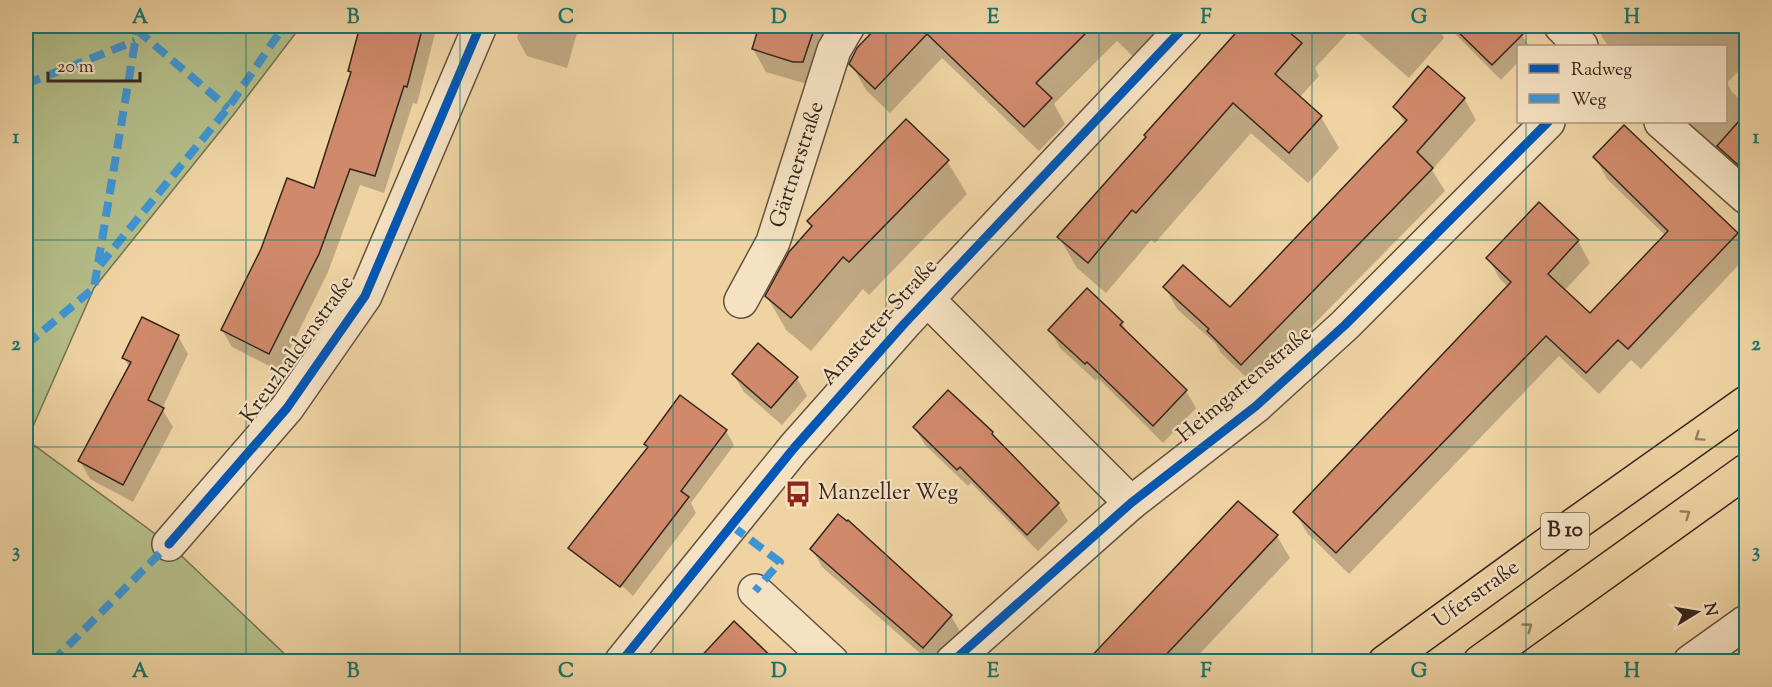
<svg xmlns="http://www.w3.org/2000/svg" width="1772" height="687" font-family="'Sorts Mill Goudy',serif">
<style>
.green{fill:#b4be89;stroke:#757252;stroke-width:1.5}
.shadow{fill:#0003}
.building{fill:#d08a6b;stroke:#36261c;stroke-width:1.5}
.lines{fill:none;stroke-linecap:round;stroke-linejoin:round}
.minor-casing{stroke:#64513e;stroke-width:36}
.highway-casing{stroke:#36261c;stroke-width:36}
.minor{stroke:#f5e2c3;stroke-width:33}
.highway{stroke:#efd3a3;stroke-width:33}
.quiet{stroke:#3e95d4;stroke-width:8;stroke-dasharray:15 8;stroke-linecap:butt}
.cycleway-casing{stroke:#f5e2c3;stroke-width:13}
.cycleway{stroke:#0057b8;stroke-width:9}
.oneway{stroke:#927c60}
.grid{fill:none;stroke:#0f766e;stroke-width:1.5;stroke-opacity:0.55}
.labels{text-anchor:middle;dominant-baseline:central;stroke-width:4.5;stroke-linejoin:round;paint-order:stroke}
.shield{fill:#f5e2c3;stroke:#6f5e4e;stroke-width:1.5}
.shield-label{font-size:21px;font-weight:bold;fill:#36261c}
.street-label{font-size:22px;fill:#36261c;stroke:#f5e2c3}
.poi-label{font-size:22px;fill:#36261c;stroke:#f5e2c3;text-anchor:start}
.neatline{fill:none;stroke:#0f766e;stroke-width:2}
.grid-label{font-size:20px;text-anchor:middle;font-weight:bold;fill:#0f766e}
</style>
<rect width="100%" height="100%" fill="#efd3a3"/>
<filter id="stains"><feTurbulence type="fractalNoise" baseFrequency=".00333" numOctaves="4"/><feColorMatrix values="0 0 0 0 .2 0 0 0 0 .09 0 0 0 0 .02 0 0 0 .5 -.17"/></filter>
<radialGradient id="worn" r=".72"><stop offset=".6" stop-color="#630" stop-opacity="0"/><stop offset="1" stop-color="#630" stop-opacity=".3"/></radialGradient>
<polygon class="green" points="26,26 301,26 234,114 94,288 27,440 169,544 292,661 26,661"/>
<g class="shadow">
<polygon points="361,26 437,26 417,104 413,103 384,193 360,185 328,272 279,371 232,347 222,330 315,190 352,75 350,71"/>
<polygon points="521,26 579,26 567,68 527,56 517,38"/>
<polygon points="761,26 846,26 807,84 766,72 753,49"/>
<polygon points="880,26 975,26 979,29 983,26 1177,26 1140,63 1117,41 1054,104 1065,124 1039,151 942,58 890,113 866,90 851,64 858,49"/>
<polygon points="1244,26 1437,26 1444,38 1409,78 1352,28 1315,68 1319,76 1299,98 1321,117 1339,148 1308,183 1251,133 1155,243 1151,240 1106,293 1077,268 1059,237"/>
<polygon points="1447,26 1512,26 1522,35 1529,46 1518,46 1518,62 1501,80"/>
<polygon points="1610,26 1746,26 1746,63 1727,83 1732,92 1746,105 1746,179 1678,122 1726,122 1726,46 1608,46 1601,35"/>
<polygon points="1464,98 1476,120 1432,170 1445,191 1254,385 1221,353 1215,343 1177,309 1165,287 1230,309 1405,124 1395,107"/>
<polygon points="1595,157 1737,234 1746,251 1746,257 1641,369 1631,360 1599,394 1559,356 1349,574 1307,533 1295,512 1508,287 1500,279 1488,258 1539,204 1578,241 1590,263 1564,291 1590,315 1666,236 1607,179"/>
<polygon points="947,161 967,194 869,295 863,289 811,351 786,330 767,296 812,227 809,221"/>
<polygon points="1087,290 1122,323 1131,338 1186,391 1196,408 1163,443 1098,378 1096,381 1060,348 1050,330"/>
<polygon points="178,336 188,354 162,409 173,427 133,502 90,479 80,461 129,367 124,358"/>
<polygon points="733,374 797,378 807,396 782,425 744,392"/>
<polygon points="915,428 995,439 1058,504 1068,521 1038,551 971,483 968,486 925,445"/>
<polygon points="726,431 734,445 691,503 696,513 633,596 586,552 649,449 646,444"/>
<polygon points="1238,503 1277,536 1290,558 1192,662 1088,662"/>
<polygon points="812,549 951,616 961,633 936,662 930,662 822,567"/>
</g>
<g class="building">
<polygon points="360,26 423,26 407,87 404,86 375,176 350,169 319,254 269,354 221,330 261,249 287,178 314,188 351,72 348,71"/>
<polygon points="759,26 815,26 803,62 793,62 752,49"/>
<polygon points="878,26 1093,26 1036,83 1052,98 1024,127 927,34 875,89 849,64 857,48"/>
<polygon points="1242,26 1282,26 1302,43 1275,74 1322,116 1289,153 1233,103 1136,213 1132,210 1088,263 1057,237 1146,137 1144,135"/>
<polygon points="1452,26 1531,26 1492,65"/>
<polygon points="1428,66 1465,98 1417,152 1433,168 1241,365 1207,331 1209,329 1163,287 1183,265 1230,307 1407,120 1393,107"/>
<polygon points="1746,113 1746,172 1717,146"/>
<polygon points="906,119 949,160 849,262 843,257 791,318 765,296 789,252 812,226 807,221"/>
<polygon points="1624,125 1738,233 1628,349 1618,340 1586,373 1546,336 1336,553 1293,512 1511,282 1486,258 1539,202 1579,240 1548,274 1590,313 1668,231 1593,157"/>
<polygon points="1087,288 1123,322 1120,325 1187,390 1153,426 1087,362 1085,364 1048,330"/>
<polygon points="142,317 179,335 148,400 164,408 123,485 78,461 131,362 122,358"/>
<polygon points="758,343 798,377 771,408 732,374"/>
<polygon points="948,390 993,432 992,434 1059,503 1027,535 960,467 957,470 913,427"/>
<polygon points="680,395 727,430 681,491 689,497 620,587 568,548 648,447 644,444"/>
<polygon points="1238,501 1278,535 1180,640 1159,662 1086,662"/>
<polygon points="838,514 847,521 848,520 952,615 923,648 810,549"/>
<polygon points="734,621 777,662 696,662"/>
</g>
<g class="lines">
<g class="minor-casing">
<g id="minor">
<polyline points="1561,26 1581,46"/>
<polyline points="1661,122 1746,197"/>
<polyline points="926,298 1131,503"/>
<polyline points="741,301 773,242 834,50 848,26"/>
<polyline points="169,544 287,408 365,296 480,26"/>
<polyline points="755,591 832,662"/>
<polyline points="621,662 794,448 904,324 1185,26"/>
<polyline points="952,662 1131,503 1256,406 1345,325 1548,122"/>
<polyline points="1690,662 1746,622"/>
</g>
</g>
<g class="highway-casing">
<g id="highway">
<polyline points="1385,662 1557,537 1746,403"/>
<polyline points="1480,662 1746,471"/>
</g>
</g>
<use href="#minor" class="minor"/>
<use href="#highway" class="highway"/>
<g class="quiet">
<polyline points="137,30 228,108"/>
<polyline points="26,84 135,41"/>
<polyline points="100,265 228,108 284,26"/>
<polyline points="26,345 94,288 137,30 132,26"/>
<polyline points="732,526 780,562 755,591"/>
<polyline points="52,662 169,544"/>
</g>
<g class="cycleway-casing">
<g id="cycleway">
<polyline points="169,544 287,408 365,296 480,26"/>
<polyline points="621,662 794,448 904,324 1185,26"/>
<polyline points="952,662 1131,503 1256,406 1345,325 1548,122"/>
</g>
</g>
<use href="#cycleway" class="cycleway"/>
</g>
<defs><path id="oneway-chevron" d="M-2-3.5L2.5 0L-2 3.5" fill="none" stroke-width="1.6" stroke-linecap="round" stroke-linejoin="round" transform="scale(1.5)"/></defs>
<g class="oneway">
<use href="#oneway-chevron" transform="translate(1699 437) rotate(145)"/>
<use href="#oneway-chevron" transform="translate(1686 514) rotate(-35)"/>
<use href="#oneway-chevron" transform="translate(1528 627) rotate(-36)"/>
</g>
<path class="grid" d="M246,26V662M460,26V662M673,26V662M886,26V662M1099,26V662M1312,26V662M1526,26V46M1526,122V662M26,240H1746M26,447H1746"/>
<defs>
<g id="bus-bare" transform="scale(2.07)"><path d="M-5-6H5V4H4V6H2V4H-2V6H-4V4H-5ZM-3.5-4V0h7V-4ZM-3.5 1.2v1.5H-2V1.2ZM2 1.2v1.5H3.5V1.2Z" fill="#8f2418" stroke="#f5e2c3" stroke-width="2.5" paint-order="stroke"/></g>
</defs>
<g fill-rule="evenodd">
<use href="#bus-bare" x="798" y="494"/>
</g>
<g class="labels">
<rect class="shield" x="1541" y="513" width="48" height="36" rx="4.5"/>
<g class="shield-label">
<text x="1565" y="531">B 10</text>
</g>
<g class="street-label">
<text transform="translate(798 165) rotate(-72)">Gärtnerstraße</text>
<text transform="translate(880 323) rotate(-48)">Amstetter Straße</text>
<text transform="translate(298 350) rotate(-54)">Kreuzhaldenstraße</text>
<text transform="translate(1245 385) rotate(-40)">Heimgartenstraße</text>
<text transform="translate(1477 595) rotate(-36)">Uferstraße</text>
</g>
<g class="poi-label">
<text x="818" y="494">Manzeller Weg</text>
</g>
</g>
<rect width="1772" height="687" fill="none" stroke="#efd3a3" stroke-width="66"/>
<rect x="1517" y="45" width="210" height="78" fill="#f5e2c3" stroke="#a99780" stroke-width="1.5"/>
<rect x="1529" y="64" width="30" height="9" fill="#0057b8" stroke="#a99780" stroke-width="1.5"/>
<text x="1571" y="75" font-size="18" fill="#36261c">Radweg</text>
<rect x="1529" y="94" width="30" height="9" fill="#3e95d4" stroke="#a99780" stroke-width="1.5"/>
<text x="1571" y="105" font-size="18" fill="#36261c">Weg</text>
<g transform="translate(1697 612) rotate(79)" stroke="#f5e2c3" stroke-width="4.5" paint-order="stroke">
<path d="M0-4.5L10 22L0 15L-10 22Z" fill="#36261c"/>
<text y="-9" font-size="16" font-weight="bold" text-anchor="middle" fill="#36261c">N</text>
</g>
<path d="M48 72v9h92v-9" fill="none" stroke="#36261c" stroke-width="3"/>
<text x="57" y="72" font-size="18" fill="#36261c" stroke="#f5e2c3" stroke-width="4.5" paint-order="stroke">20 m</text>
<rect x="33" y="33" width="1706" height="621" class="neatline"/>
<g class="grid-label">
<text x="140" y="23">A</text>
<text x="353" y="23">B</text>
<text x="566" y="23">C</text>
<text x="779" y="23">D</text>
<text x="993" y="23">E</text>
<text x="1206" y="23">F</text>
<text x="1419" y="23">G</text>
<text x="1632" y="23">H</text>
<text x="16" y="143">1</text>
<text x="1756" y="143">1</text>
<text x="16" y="350">2</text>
<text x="1756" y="350">2</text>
<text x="16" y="557">3</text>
<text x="1756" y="557">3</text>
<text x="140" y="677">A</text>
<text x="353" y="677">B</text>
<text x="566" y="677">C</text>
<text x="779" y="677">D</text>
<text x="993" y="677">E</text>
<text x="1206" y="677">F</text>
<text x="1419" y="677">G</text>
<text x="1632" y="677">H</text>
</g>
<rect width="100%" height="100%" filter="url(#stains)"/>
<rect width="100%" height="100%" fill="url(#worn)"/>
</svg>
